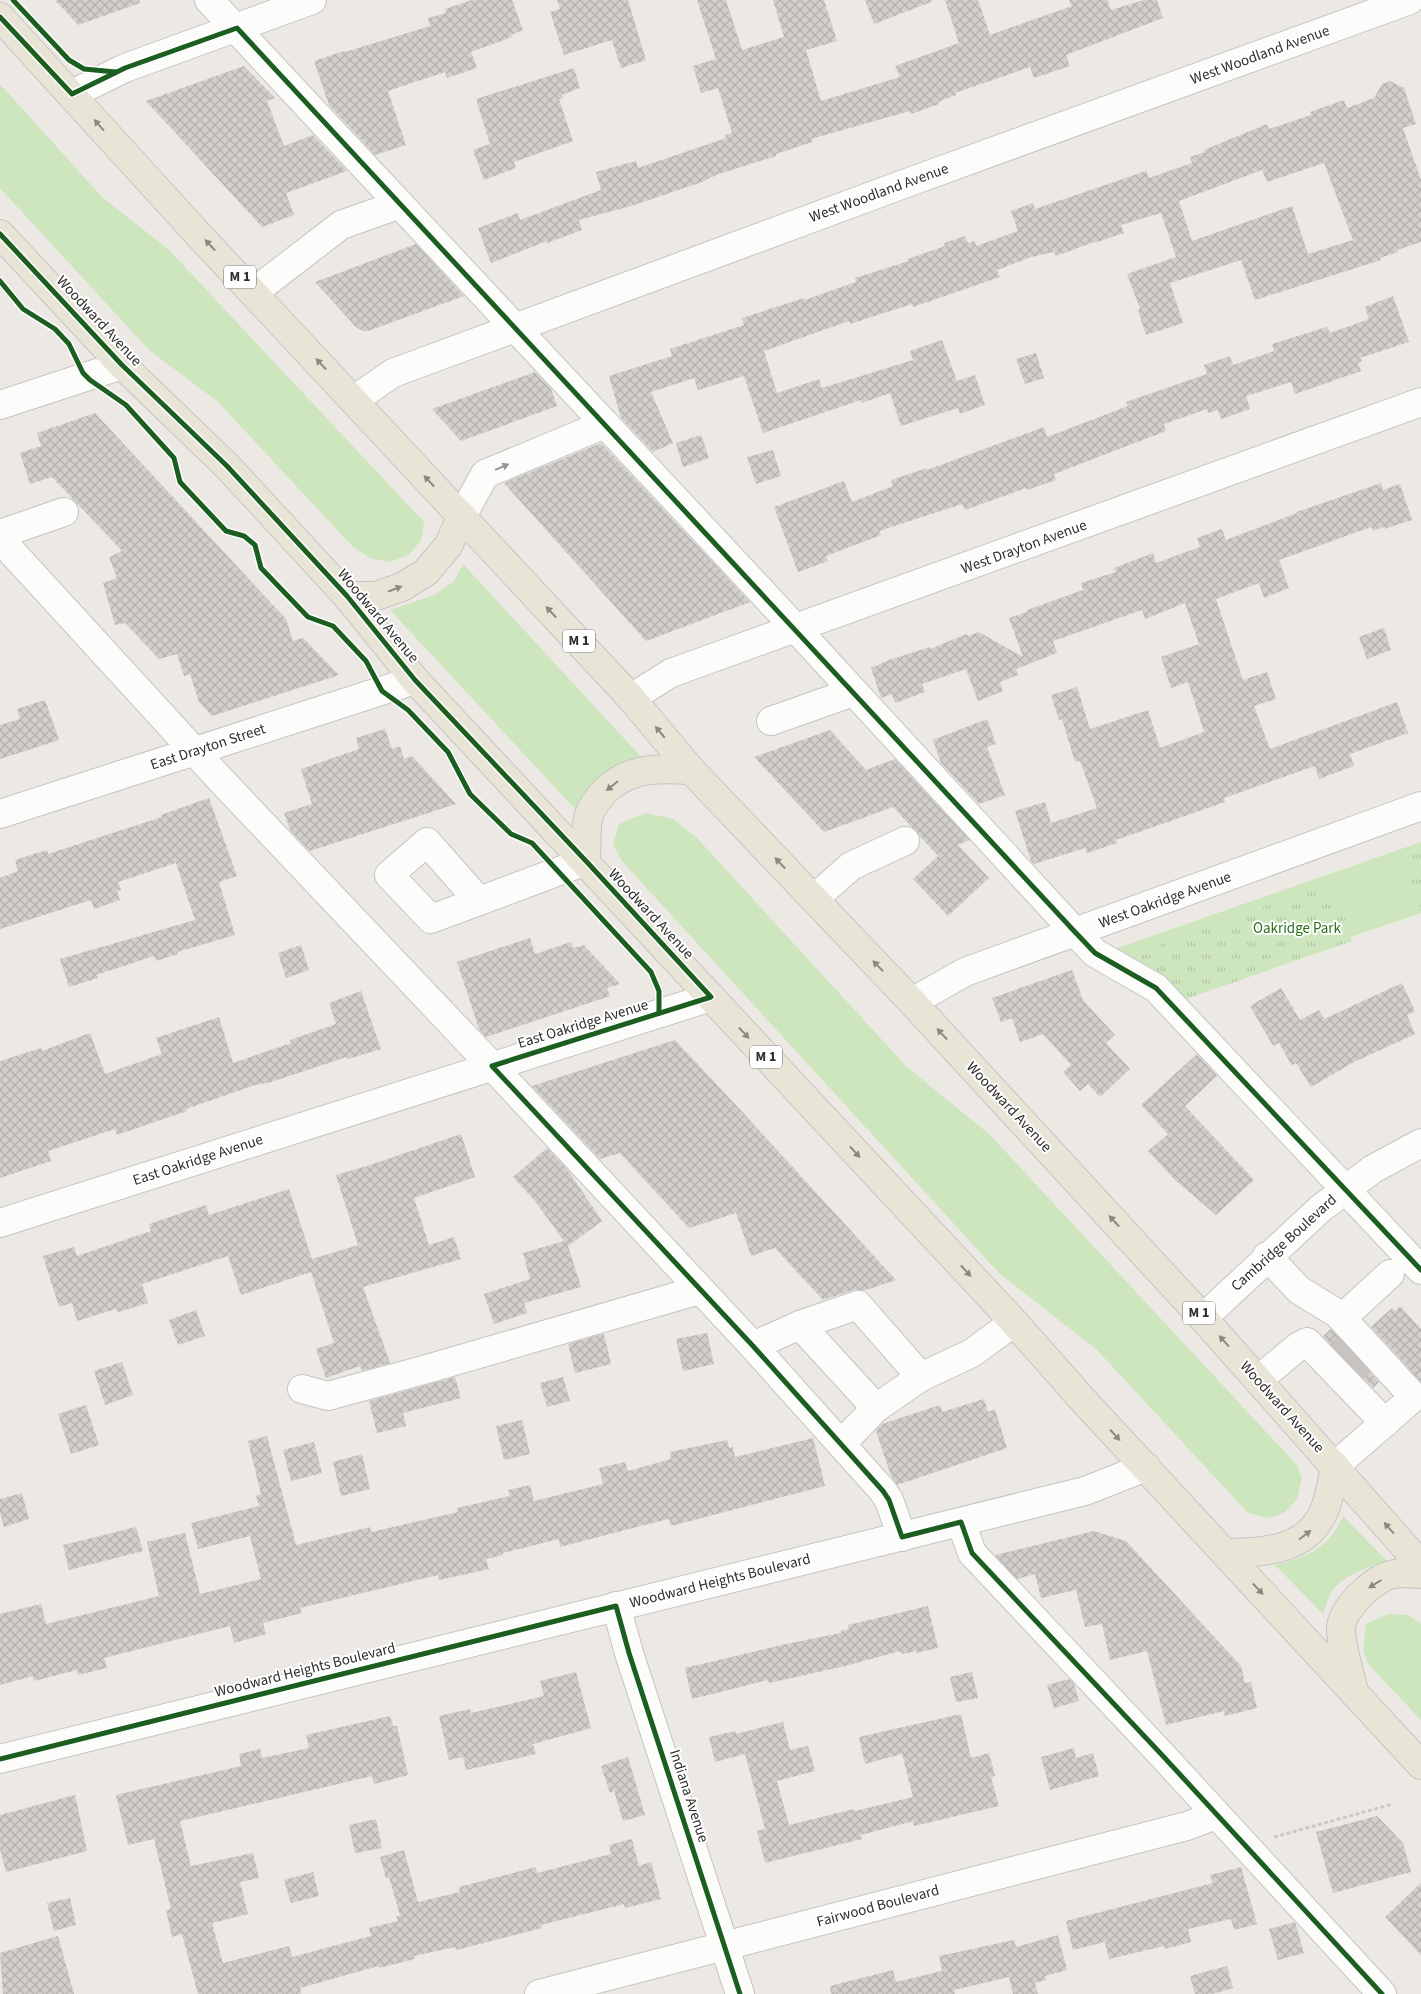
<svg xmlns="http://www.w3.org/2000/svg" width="1421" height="1994" font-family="'Source Sans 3',sans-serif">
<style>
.grass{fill:#cee6be}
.park{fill:url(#park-tufts)}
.building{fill:url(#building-cross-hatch);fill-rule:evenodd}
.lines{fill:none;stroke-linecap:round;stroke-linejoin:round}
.minor-tunnel{stroke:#c6c3c0;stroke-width:28;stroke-dasharray:28 14;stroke-linecap:butt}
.minor-casing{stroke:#c5c4c5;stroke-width:30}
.major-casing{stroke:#c6c5c4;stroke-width:30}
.path{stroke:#c9c9c8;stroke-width:3;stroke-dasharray:4 2.5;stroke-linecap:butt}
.minor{stroke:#fcfcfb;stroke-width:28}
.major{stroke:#e8e4d6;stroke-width:28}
.cycleway-casing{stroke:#fff;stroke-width:8}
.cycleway{stroke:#1b5e20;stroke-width:5}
.oneway{fill:#8b8982}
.oneway2{fill:#959594}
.labels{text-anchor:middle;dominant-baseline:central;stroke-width:4;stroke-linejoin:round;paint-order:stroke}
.shield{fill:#fff;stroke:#6d6d6d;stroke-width:1}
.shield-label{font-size:14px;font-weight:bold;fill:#2e2e2e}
.street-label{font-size:15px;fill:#2e2e2e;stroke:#fff}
.park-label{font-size:15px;fill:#2c6e1b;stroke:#fff}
</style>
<defs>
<pattern id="park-tufts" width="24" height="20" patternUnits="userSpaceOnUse" patternTransform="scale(1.25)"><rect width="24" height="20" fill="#cee6be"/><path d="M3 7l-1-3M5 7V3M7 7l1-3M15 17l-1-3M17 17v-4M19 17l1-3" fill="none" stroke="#b1c6a4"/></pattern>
<pattern id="building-cross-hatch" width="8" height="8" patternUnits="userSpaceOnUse" patternTransform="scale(1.25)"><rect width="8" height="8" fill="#d1cecb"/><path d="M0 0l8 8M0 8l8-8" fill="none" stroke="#b4b1af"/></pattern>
</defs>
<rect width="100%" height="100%" fill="#ece8e4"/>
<g class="grass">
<polygon points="0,84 102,197 168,249 424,522 421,541 409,555 389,562 370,558 353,547 218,402 149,350 0,188"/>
<polygon points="463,564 643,759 588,793 575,809 390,610 434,595 454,581"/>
<polygon points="645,813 673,819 697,838 906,1066 990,1135 1297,1465 1302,1478 1297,1499 1284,1513 1268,1518 1248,1513 1097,1350 999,1273 621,860 613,844 619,824"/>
<polygon points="1421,842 1421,913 1172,998 1112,950"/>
<path d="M1343,1516L1389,1563C1370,1566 1348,1573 1334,1588C1329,1594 1326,1607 1323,1614L1275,1565C1308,1557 1329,1548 1343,1516Z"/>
<polygon points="1388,1614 1408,1615 1421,1624 1421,1720 1368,1664 1363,1650 1366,1624"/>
</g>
<g class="park">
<polygon points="1421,850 1421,911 1403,856"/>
<polygon points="1333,882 1352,941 1180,1001 1117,961"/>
</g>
<g class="building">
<polygon points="55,0 139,0 140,3 78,25"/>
<polygon points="472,0 512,0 523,30 511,35 512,37 471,52 477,68 447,78 445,72 388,91 406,145 375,155 329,105 314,61 344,51 345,52 430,26 428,18 446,13 445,9"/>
<polygon points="557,0 628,0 646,60 621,68 612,40 564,55 550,12 560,9"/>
<polygon points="697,0 726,0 742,50 784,37 773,0 824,0 837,41 806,50 821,101 900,77 895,66 959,43 945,0 978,0 990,35 1072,6 1069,0 1107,0 1111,10 1144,0 1157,0 1163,18 1066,55 1070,66 1034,78 1030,67 955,93 956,95 938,102 939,104 911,114 910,111 811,139 812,142 776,154 776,156 716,175 702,182 631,206 579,220 582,230 547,243 547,241 491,263 478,228 518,213 520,220 601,190 596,172 636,161 638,168 726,138 725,135 732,133 718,88 701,93 693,66 716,59"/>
<polygon points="865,0 931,0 931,2 874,24"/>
<polygon points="244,66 275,98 267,101 284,146 313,135 347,171 286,193 294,215 262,227 146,101"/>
<polygon points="574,68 580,88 562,95 563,98 559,99 573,141 514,162 516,168 484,180 473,150 490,144 476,99"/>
<path d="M1390,81L1404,88L1416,124L1403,128L1421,180V242L1397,250L1398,252L1380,258L1381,260L1255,300L1241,260L1170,283L1183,323L1146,335L1138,310L1140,309L1127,274L1176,257L1161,213L1121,225L1124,233L1094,243V242L1056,256L1054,252L1031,257L997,270L1000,277L913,307L912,304L850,324L849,321L764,351L777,393L819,379L822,388L913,360L910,351L942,340L957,381L975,375L985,405L960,414L958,408L901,426L890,393L862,403L861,400L763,433L744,376L698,390L694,378L651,392L673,443L653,452L621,418L609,376L672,356L670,349L744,325L742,318L804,298L805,300L856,282L855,278L909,261L908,259L945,246L944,243L965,236L968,243L975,241L976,246L1018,231L1011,211L1033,203L1035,209L1146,171L1149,178L1192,163L1190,157L1205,152L1204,150L1267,124L1269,129L1311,115L1310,112L1344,100L1347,108L1374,98L1382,84ZM1324,163L1353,240L1308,254L1292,206L1192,241L1179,201L1262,170L1267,182Z"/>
<polygon points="416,244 464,296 368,331 363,331 356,327 315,282"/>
<polygon points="1393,296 1409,342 1360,358 1362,361 1358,363 1361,371 1295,394 1291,382 1246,396 1250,409 1221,419 1218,410 1208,413 1207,409 1164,424 1166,431 1054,474 1056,480 1027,490 1026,488 965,510 962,504 879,531 881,535 826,556 828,561 798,572 774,507 844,481 852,502 893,486 891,480 927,468 927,470 1044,427 1047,437 1128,406 1126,402 1207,374 1204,365 1230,356 1233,365 1274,351 1272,344 1327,327 1330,333 1369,319 1365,307"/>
<polygon points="1036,353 1044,378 1025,384 1016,359"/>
<polygon points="535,372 551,389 557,406 461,441 432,409"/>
<polygon points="95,413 286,619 293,641 303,638 339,675 212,716 199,702 190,674 184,676 177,654 159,659 125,623 115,625 103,583 117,578 109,557 122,551 52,477 30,484 20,453 41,446 37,433"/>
<polygon points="701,435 709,458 683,467 676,443"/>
<polygon points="601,443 750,602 646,641 504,483"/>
<polygon points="773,450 781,476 756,484 747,457"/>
<polygon points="1381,483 1383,490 1400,484 1412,520 1384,529 1383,527 1373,531 1371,527 1279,560 1289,588 1264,598 1259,583 1216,599 1243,680 1267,672 1276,699 1254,706 1270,749 1397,702 1408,733 1350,754 1354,766 1319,779 1315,766 1224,798 1225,802 1116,840 1117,843 1087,853 1085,848 1034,864 1031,861 1015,811 1045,802 1051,823 1097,808 1080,761 1075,762 1062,719 1059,720 1051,695 1077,687 1090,729 1148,710 1160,748 1204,732 1188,682 1171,688 1161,657 1199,644 1185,603 1145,619 1142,610 1053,641 1057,653 1016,669 1018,675 1000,682 1003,691 978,701 966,669 922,684 925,692 895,703 892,694 881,698 871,668 889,660 930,647 930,649 967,634 968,636 979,632 1023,657 1009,618 1027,612 1027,610 1083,590 1081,583 1116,572 1114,568 1153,553 1156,563 1200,547 1197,538 1222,529 1226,540 1297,513 1297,512"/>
<polygon points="1384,628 1391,650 1367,659 1359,637"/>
<polygon points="45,700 59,740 0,759 0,725 20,719 17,709"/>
<polygon points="987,719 996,744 987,747 1005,795 979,804 941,763 933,740"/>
<polygon points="385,729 392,749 400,746 404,759 412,756 456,804 310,851 290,830 284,813 312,804 301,769 359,749 356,738"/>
<polygon points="830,730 866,770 895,759 970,840 958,845 989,878 948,916 913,879 938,856 893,807 824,832 754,757"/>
<polygon points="209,798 237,876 219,882 235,935 177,952 178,954 156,961 154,956 96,975 98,978 69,987 60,959 195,920 176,863 118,882 121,890 117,891 120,900 94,909 91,900 0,929 0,878 18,871 15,860 47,850 48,854 162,817 161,815"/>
<polygon points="530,938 535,954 571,942 573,948 584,945 620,984 607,988 610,996 486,1037 479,1029 457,962"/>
<polygon points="301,945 309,970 286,978 278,953"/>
<polygon points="1072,970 1083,1000 1115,1035 1106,1043 1130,1069 1100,1097 1088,1084 1080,1091 1063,1072 1071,1065 1043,1034 1020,1042 1012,1018 1001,1022 992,998"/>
<polygon points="1402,983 1415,1011 1407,1015 1415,1034 1354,1062 1311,1087 1296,1063 1292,1066 1279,1043 1273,1046 1250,1006 1281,988 1300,1020 1319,1010 1324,1019"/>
<polygon points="361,991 381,1049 348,1059 347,1057 271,1082 255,1085 186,1109 187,1111 117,1135 115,1129 48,1151 51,1161 0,1178 0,1061 41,1048 42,1051 90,1033 105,1074 162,1054 156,1038 219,1017 233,1063 291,1043 290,1040 336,1024 329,1003"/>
<polygon points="675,1040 746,1116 896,1280 863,1291 853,1290 823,1300 775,1248 751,1256 736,1213 689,1228 620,1153 600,1159 532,1086"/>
<polygon points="1197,1054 1217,1076 1185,1106 1254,1180 1216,1215 1174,1179 1148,1151 1168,1134 1141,1105"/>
<polygon points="461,1134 475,1177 414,1198 429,1245 454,1237 461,1259 363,1287 390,1363 362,1371 360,1366 326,1378 316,1349 334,1343 311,1272 241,1295 228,1256 142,1284 148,1303 118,1312 116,1309 77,1321 72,1303 59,1307 43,1256 74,1247 77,1256 151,1231 149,1224 206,1205 209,1215 289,1189 312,1259 358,1245 336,1175 367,1166"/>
<polygon points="547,1148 567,1169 602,1221 568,1246 581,1287 524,1303 527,1313 494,1324 484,1294 530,1279 523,1253 564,1241 535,1201 513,1177"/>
<polygon points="1400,1306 1421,1329 1421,1382 1371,1327 1392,1308 1395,1311"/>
<polygon points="196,1310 205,1336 178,1345 169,1320"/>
<polygon points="1331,1329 1379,1382 1373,1388 1323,1336"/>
<polygon points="707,1333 714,1364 683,1371 676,1339"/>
<polygon points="602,1334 604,1334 611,1364 575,1373 568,1344"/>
<polygon points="122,1362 133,1395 105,1405 94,1371"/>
<polygon points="455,1377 461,1398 403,1413 406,1426 377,1433 369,1401"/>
<polygon points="563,1377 570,1401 547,1407 540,1383"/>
<polygon points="984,1399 988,1412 995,1409 1007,1448 897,1485 891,1476 876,1431 882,1424 940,1405 942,1412"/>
<polygon points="86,1405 99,1445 71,1454 58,1414"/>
<polygon points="522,1420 530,1454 504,1460 496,1426"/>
<polygon points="267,1436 296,1545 370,1527 371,1532 458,1512 457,1508 510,1496 508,1490 530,1485 534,1501 603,1484 599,1468 625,1462 628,1471 671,1459 670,1452 727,1440 729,1448 733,1447 735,1457 813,1438 825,1486 671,1526 669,1519 660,1521 560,1547 559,1539 503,1553 503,1555 486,1559 489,1569 439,1580 438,1575 300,1608 302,1613 263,1623 266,1634 234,1643 230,1626 104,1658 107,1668 78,1675 77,1670 34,1681 33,1676 0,1685 0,1614 41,1604 46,1624 159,1596 147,1542 185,1533 200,1594 261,1579 250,1536 198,1549 191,1523 259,1506 256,1496 261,1494 248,1441"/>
<polygon points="314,1442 322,1473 291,1481 283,1450"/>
<polygon points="362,1454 370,1489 341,1496 333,1462"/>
<polygon points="22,1493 29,1519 4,1527 0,1513 0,1499"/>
<polygon points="136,1527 143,1551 69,1570 63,1545"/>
<polygon points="1094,1531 1126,1541 1241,1666 1245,1683 1251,1682 1257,1708 1225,1716 1224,1711 1166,1725 1147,1651 1110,1660 1102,1624 1085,1627 1076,1590 1041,1598 1035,1574 1017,1579 995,1555"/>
<polygon points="928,1606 938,1648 916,1653 916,1651 902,1654 900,1651 845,1666 769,1683 768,1680 692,1699 685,1668 786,1644 841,1633 841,1631 849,1629 848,1625"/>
<polygon points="576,1672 591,1728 533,1744 536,1754 466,1770 463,1757 449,1760 439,1716 470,1709 471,1713 544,1696 540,1681"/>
<polygon points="972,1672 978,1698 956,1702 950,1677"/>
<polygon points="1069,1679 1074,1684 1079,1701 1054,1708 1047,1685"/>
<polygon points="961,1714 971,1758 989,1753 995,1776 991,1777 999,1806 914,1826 913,1821 861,1835 862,1839 765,1863 757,1831 765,1829 745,1754 715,1762 709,1737 736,1731 736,1734 783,1722 790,1750 808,1746 815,1771 777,1781 789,1825 854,1809 855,1811 913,1797 902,1754 865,1764 859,1737"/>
<polygon points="390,1716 393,1726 397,1726 408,1775 374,1784 372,1776 180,1821 191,1866 253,1853 259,1878 240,1882 248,1914 212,1923 223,1963 289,1946 292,1957 371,1936 369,1928 398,1921 396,1916 400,1916 389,1877 386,1878 380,1857 404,1850 418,1902 460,1892 459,1887 536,1867 537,1873 611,1854 609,1845 632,1839 639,1866 651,1862 661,1899 625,1908 624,1904 541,1925 542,1928 456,1950 455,1947 414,1956 415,1959 379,1968 378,1966 300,1988 301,1994 198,1994 182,1934 172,1937 166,1910 171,1909 154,1839 128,1845 116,1795 241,1766 239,1754 260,1749 262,1758 309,1748 306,1735"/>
<polygon points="1074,1748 1076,1758 1093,1753 1099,1776 1050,1790 1041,1757"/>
<polygon points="628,1757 645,1815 623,1821 614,1791 610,1793 601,1766"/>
<polygon points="75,1795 87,1851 6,1872 0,1849 0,1815"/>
<polygon points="1377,1816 1403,1843 1411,1872 1333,1893 1316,1832"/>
<polygon points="376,1819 382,1848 355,1853 349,1825"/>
<polygon points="1241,1867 1257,1924 1234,1930 1231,1919 1188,1929 1191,1942 1165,1949 1164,1946 1109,1959 1105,1942 1073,1950 1066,1921 1213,1883 1210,1875"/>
<polygon points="313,1872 319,1896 291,1903 284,1880"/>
<polygon points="1421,1883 1421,1955 1385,1917"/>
<polygon points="70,1898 76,1925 54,1931 47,1903"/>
<polygon points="1295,1922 1304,1953 1278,1960 1269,1929"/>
<polygon points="1058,1935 1067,1970 1045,1976 1046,1980 1035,1983 1038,1994 1013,1994 1009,1977 954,1990 955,1994 831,1994 830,1986 893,1970 896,1982 942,1971 939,1956 1014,1940 1016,1947"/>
<polygon points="58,1936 74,1994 3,1994 0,1953"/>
<polygon points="1227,1966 1233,1988 1212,1994 1195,1994 1190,1976"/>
</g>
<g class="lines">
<g class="minor-tunnel">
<polyline points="1329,1365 1358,1337"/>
<polyline points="1343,1379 1372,1352"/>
</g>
<g class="minor-casing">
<g id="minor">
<polyline points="209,0 776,607 1075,932 1095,953 1156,988 1421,1270"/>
<polyline points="72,94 125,68 312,0"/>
<polyline points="254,292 341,225 400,204"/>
<polyline points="354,400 393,373 912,181 1410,0"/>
<polyline points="0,405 122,365"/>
<polyline points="462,516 485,474 605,424"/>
<polyline points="0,534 64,512"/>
<polyline points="0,539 218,777 492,1066 753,1346 883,1491 889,1500 902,1537"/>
<polyline points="631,698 671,673 1421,402"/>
<polyline points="771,721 853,692"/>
<polyline points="0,814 415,680"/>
<polyline points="814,899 851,866 905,841"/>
<polyline points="479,901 427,842 389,875 431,919 586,861"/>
<polyline points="912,1002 965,972 1421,806"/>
<polyline points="0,1223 711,997"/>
<polyline points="1267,1256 1299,1290 1338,1314 1414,1397 1335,1466"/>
<polyline points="1203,1318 1320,1209 1373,1169 1421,1143"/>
<polyline points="1342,1318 1390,1274"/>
<polyline points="800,1325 876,1408"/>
<polyline points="753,1346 800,1325 858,1305 921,1377 972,1353 1014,1322"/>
<polyline points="1258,1380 1299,1346 1307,1342 1385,1423"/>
<polyline points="302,1389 328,1396 427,1369 699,1290"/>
<polyline points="841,1444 876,1408 921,1377"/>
<polyline points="961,1522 972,1553 1162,1755 1382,1994"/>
<polyline points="616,1606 629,1653 740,1994"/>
<polyline points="0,1759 1085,1491 1146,1467"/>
<polyline points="539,1994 1187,1826 1216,1815"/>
</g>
</g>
<g class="major-casing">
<g id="major">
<polyline points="0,17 196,232 631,698 691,770 912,1002 1203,1318 1421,1565"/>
<polyline points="0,234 122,365 227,466 347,596 415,680 1014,1322 1082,1399 1421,1765"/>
<polyline points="347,596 376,596 402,587 426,572 448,546 462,516"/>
<path d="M586,861C587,848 585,827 589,815C592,806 600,796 607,789C632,767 660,768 691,770"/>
<path d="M1225,1553C1263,1552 1306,1552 1324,1511C1330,1497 1332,1481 1335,1466"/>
<path d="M1354,1691C1350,1674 1341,1646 1341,1630C1340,1610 1374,1577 1394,1574C1402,1572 1412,1574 1421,1574"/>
</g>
</g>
<polyline class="path" points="1274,1837 1393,1804"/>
<use href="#minor" class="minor"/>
<use href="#major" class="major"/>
<g class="cycleway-casing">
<g id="cycleway">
<polyline points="13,0 69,60 84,69 116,72"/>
<polyline points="0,17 72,94 125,68 237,28 1075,932 1095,953 1156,988 1421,1270"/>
<polyline points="0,234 122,365 227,466 347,596 415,680 586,861 711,997 492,1066 753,1346 883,1491 889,1500 902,1537 961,1522 972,1553 1162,1755 1382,1994"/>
<polyline points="0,281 23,309 55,329 69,344 83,373 90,380 126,405 174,458 180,482 226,531 244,536 255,545 261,568 308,617 333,626 366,661 382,691 408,710 448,752 470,794 511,834 532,843 651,972 659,991 659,1013"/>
<polyline points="0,1759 616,1606 629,1653 740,1994"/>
</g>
</g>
<use href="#cycleway" class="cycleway"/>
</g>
<defs><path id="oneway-solid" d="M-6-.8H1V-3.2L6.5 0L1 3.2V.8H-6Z" transform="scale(1.25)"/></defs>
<g class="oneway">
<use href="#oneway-solid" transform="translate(99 125) rotate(-132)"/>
<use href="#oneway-solid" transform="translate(210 245) rotate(-133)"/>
<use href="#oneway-solid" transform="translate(321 364) rotate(-133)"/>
<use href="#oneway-solid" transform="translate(429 481) rotate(-133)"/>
<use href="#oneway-solid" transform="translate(395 589) rotate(-21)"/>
<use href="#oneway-solid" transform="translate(551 612) rotate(-133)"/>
<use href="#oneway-solid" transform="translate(660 732) rotate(-130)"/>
<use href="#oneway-solid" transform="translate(612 786) rotate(141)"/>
<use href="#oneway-solid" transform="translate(780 863) rotate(-133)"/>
<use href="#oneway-solid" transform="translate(878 966) rotate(-134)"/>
<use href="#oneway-solid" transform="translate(744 1033) rotate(47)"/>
<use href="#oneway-solid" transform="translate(942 1034) rotate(-133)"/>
<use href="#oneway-solid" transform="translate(855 1152) rotate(47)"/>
<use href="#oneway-solid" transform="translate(1114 1221) rotate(-133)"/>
<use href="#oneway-solid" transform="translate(966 1271) rotate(47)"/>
<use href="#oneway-solid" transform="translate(1224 1341) rotate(-132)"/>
<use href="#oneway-solid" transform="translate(1115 1435) rotate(47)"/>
<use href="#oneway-solid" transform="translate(1389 1528) rotate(-131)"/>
<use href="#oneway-solid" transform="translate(1305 1535) rotate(-37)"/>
<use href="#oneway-solid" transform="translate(1375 1584) rotate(148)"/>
<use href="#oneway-solid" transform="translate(1258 1589) rotate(47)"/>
</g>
<use class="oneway2" href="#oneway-solid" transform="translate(502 467) rotate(-23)"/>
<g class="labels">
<g class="shield">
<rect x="224" y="265.5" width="32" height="23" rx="4"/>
<rect x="563" y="629.5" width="32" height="23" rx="4"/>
<rect x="750" y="1045.5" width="32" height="23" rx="4"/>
<rect x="1183" y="1301.5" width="32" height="23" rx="4"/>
</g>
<g class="shield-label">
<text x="240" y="277">M 1</text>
<text x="579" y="641">M 1</text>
<text x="766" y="1057">M 1</text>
<text x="1199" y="1313">M 1</text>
</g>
<g class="street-label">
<text transform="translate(1260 55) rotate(-20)">West Woodland Avenue</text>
<text transform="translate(879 193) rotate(-20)">West Woodland Avenue</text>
<text transform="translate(99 321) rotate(47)">Woodward Avenue</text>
<text transform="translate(1024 547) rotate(-20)">West Drayton Avenue</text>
<text transform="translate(378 616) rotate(50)">Woodward Avenue</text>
<text transform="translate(208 747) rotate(-18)">East Drayton Street</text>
<text transform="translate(1165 900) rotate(-20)">West Oakridge Avenue</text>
<text transform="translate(651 914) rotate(47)">Woodward Avenue</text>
<text transform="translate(583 1024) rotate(-17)">East Oakridge Avenue</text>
<text transform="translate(1009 1107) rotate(47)">Woodward Avenue</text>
<text transform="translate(198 1160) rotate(-18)">East Oakridge Avenue</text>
<text transform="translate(1284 1243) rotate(-42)">Cambridge Boulevard</text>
<text transform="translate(1282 1407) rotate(48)">Woodward Avenue</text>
<text transform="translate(720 1581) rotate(-14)">Woodward Heights Boulevard</text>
<text transform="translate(305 1670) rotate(-14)">Woodward Heights Boulevard</text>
<text transform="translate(689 1796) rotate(72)">Indiana Avenue</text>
<text transform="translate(878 1906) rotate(-15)">Fairwood Boulevard</text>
</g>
<g class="park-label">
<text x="1297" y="928">Oakridge Park</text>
</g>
</g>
</svg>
